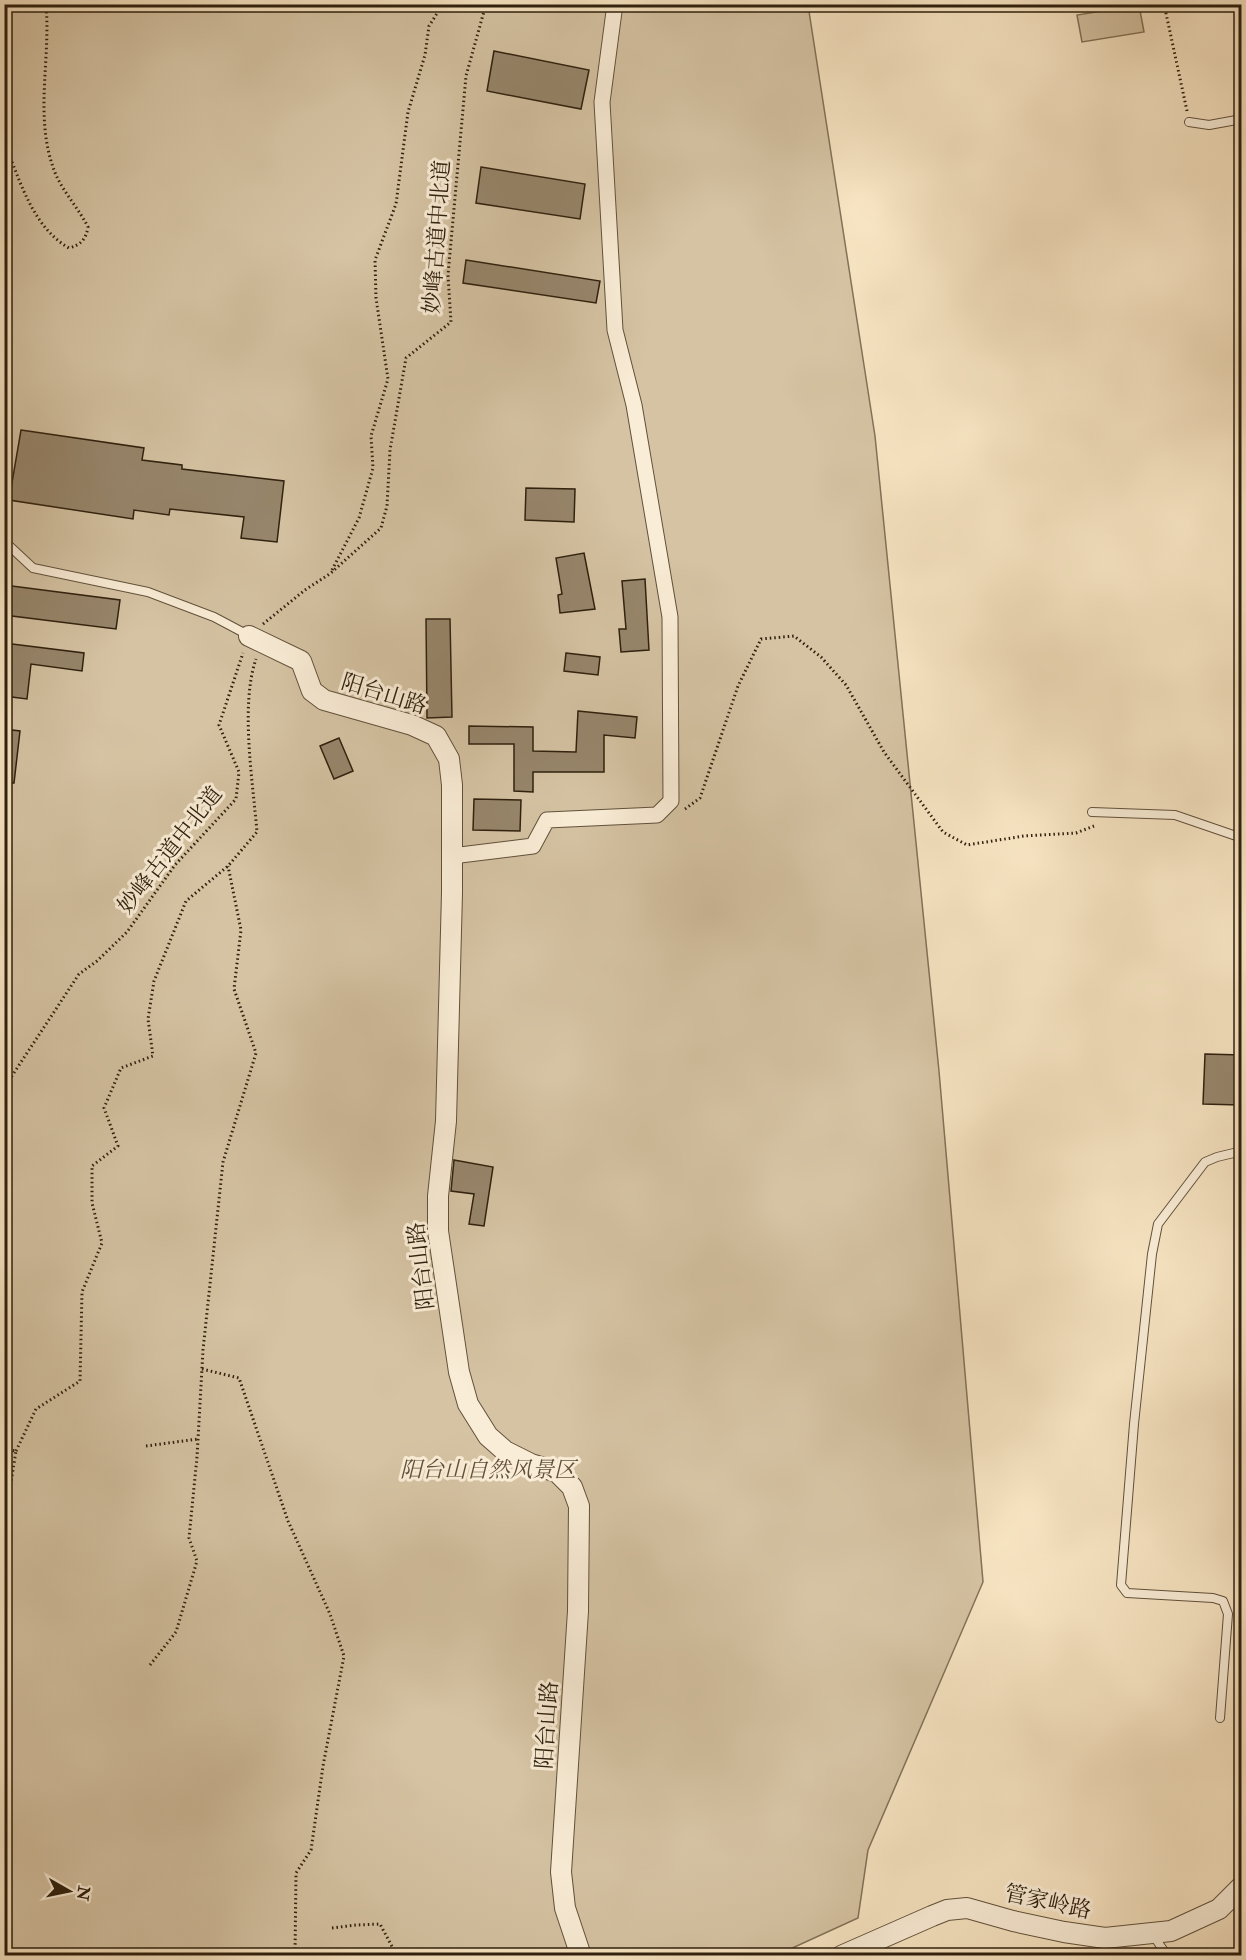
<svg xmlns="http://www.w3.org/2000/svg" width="1246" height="1960" font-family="'IM FELL Double Pica','Noto Serif SC',serif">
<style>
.green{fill:#d5c3a3;stroke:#827258;stroke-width:1.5}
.building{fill:#97866c;stroke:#2f200e;stroke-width:1.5}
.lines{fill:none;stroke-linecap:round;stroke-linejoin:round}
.service-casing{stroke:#61513b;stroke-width:10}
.minor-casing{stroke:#61513b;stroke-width:17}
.tertiary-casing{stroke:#61513b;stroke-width:22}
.path{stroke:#2f200e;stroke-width:3;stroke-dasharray:1.5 3;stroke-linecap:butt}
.service{stroke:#faedd7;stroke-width:8}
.minor{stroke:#faedd7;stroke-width:15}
.tertiary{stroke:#faedd7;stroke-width:20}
.labels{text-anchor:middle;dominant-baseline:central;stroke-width:6;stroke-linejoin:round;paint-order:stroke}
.street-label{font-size:22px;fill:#2f200e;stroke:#faedd7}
.park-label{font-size:22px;font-style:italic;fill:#61513b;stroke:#faedd7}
</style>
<rect width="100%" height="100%" fill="#f7e4c2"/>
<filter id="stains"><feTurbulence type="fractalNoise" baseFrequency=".00333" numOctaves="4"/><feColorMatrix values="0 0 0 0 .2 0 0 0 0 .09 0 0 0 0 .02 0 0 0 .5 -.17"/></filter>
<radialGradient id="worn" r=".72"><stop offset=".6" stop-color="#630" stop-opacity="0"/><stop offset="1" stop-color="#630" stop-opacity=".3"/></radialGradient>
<g class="green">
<polygon points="5,5 808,5 875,436 939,1071 983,1582 868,1850 858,1918 775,1956 5,1956"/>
<polygon points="1139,5 1144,32 1082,42 1077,15"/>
</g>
<g class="building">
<polygon points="494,51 589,70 581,109 487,91"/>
<polygon points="481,167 585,184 580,219 476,203"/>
<polygon points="466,260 600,281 596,303 463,283"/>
<polygon points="21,430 144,448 142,460 182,465 182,469 284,481 277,542 241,538 244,517 170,509 169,515 134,510 133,519 9,500"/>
<polygon points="526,488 575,489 574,522 525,520"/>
<polygon points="584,553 595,609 560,613 558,595 562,594 556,558"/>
<polygon points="645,579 649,650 621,652 619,629 626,629 622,581"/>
<polygon points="4,585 120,600 116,629 4,615"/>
<polygon points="426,619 450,619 452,717 427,718"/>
<polygon points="4,643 84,653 82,671 31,664 27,699 4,696"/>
<polygon points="566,653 600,657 598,675 564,671"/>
<polygon points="578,711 637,717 635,738 604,735 604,772 533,772 533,792 514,791 514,744 469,744 469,726 533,727 533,751 576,752"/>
<polygon points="4,729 20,731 14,783 4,783"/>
<polygon points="339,738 353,771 334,779 320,746"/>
<polygon points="474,799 521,800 520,831 473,830"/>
<polygon points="1205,1054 1242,1055 1239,1105 1203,1104"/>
<polygon points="454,1160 493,1167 484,1226 469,1224 474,1194 451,1191"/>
</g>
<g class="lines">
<g class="service-casing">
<g id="service">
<polyline points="1189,122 1209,125 1242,119"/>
<polyline points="4,541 33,568 148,592 214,617 248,635"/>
<polyline points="1092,812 1175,815 1242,838"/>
<polyline points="1220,1718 1228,1614 1223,1601 1213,1598 1127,1593 1121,1585 1134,1424 1152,1254 1158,1224 1205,1162 1217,1157 1242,1151"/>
<polyline points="1153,1935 1166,1954 1173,1956"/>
</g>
</g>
<g class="minor-casing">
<polyline id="minor" points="452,856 533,846 547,820 657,815 671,801 670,617 634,405 615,330 602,102 615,4"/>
</g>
<g class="tertiary-casing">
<g id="tertiary">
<polyline points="249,636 301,661 312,691 324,700 412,725 436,736 449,759 452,785 452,893 446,1121 438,1196 438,1231 459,1372 468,1404 488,1436 505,1451 531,1464 557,1472 572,1487 579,1506 578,1611 561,1872 565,1908 581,1956"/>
<polyline points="841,1956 932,1916 947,1910 967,1908 1013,1921 1064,1932 1105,1938 1171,1931 1219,1909 1242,1886"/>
</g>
</g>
<g class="path">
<polyline points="1164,4 1187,111"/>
<path d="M4,141C19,178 32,227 69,248C81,245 86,239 88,227C79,209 64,193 56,175C33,120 51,62 46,4"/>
<polyline points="332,570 359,518 373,468 371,436 388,379 376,298 375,260 396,204 408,112 425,55 429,26 443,4"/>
<polyline points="263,624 305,590 331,573 381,528 387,506 390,450 406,358 451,322 448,275 466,76 486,4"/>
<polyline points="685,809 700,798 738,686 761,639 794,636 821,657 846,685 884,752 943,832 967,845 1024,836 1076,833 1094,826"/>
<polyline points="4,1088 79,974 97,961 127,932 175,865 236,799 239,772 219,725 243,653"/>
<polyline points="202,1369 239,1378 288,1521 330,1614 344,1656 323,1766 311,1850 296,1873 295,1956"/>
<polyline points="146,1446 198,1439"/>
<polyline points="4,1449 16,1451 4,1526"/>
<path d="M16,1451L36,1409L80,1381L82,1292L102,1243L92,1203V1166L118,1146L104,1108L121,1068L153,1056L148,1019L154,981L186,901L228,866L257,832C253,783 240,705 256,659"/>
<polyline points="150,1665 176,1632 197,1561 189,1538 197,1457 203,1350 223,1162 256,1053 234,989 241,930 228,866"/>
<polyline points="332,1928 356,1925 380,1924 397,1956"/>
</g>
<use href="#service" class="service"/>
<use href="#minor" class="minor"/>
<use href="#tertiary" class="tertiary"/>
</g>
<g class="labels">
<g class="street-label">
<text transform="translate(437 237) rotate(-86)">妙峰古道中北道</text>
<text transform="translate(384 694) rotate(17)">阳台山路</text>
<text transform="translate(170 850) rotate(-52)">妙峰古道中北道</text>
<text transform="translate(421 1266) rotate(-97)">阳台山路</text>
<text transform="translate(547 1725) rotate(-86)">阳台山路</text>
<text transform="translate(1048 1902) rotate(12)">管家岭路</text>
</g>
<g class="park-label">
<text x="488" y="1470">阳台山自然风景区</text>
</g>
</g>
<rect width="1246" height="1960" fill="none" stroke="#f7e4c2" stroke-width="24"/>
<rect x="6" y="6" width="1234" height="1948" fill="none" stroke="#2f200e" stroke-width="3"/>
<rect x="12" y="12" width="1222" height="1936" fill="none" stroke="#2f200e" stroke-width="1.5"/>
<g transform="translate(69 1891) rotate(99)" stroke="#faedd7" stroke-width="4.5" paint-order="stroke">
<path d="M0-4.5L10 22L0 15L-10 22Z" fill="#2f200e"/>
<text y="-9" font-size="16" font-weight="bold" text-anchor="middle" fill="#2f200e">N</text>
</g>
<rect width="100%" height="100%" filter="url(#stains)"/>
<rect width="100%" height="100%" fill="url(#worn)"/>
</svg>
